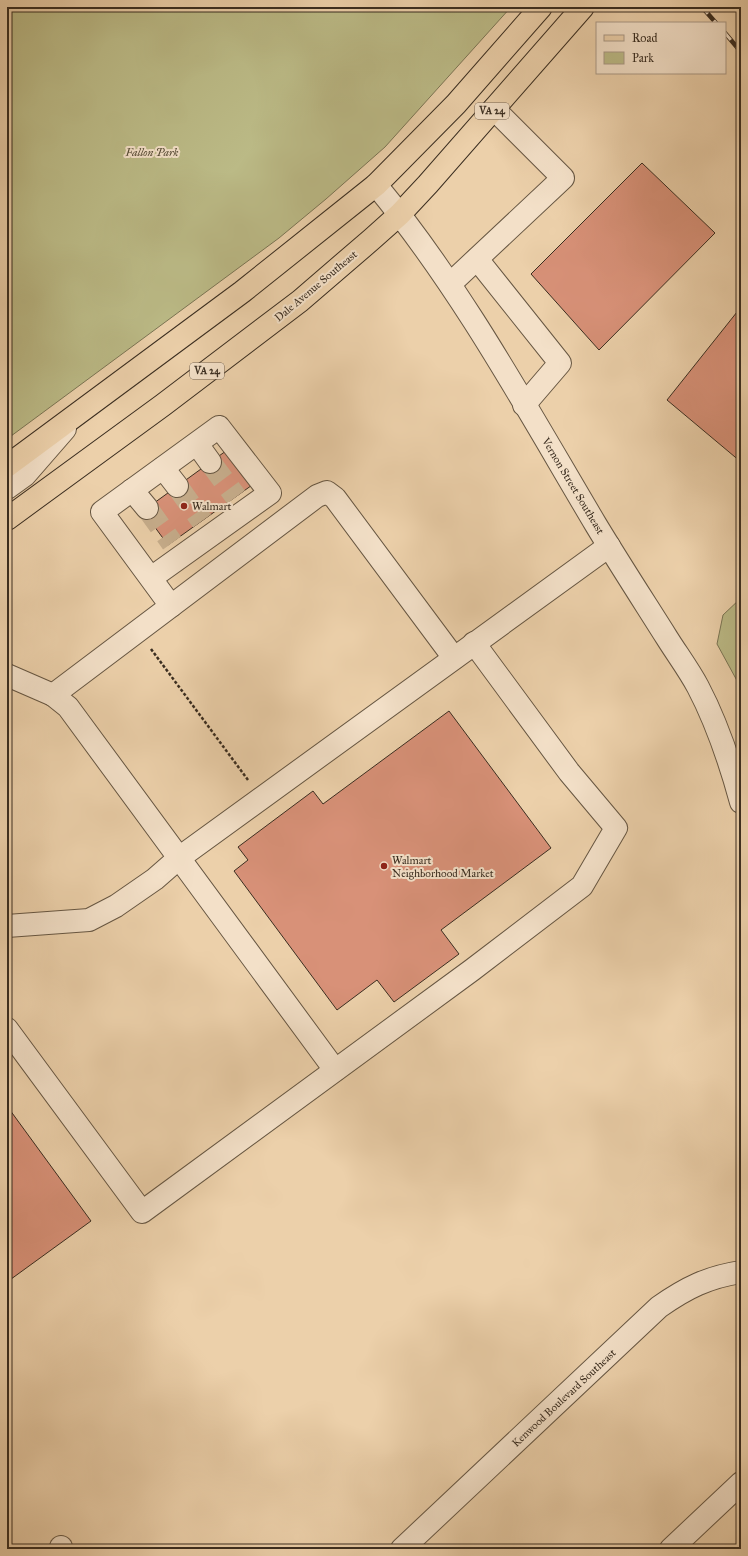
<svg xmlns="http://www.w3.org/2000/svg" width="748" height="1556" font-family="'IM FELL Great Primer',serif">
<style>
.green{fill:#bbba86;stroke:#7a7453}
.building{fill:#d89178;stroke:#3a2d20}
.lines{fill:none;stroke-linecap:round;stroke-linejoin:round}
.minor-tunnel{stroke:#c8af8e;stroke-width:22;stroke-dasharray:22 11;stroke-linecap:butt}
.minor-casing{stroke:#665642;stroke-width:24}
.major-casing{stroke:#3a2d20;stroke-width:24}
.path{stroke:#3a2d20;stroke-width:2.5;stroke-dasharray:3 2;stroke-linecap:butt}
.minor{stroke:#f3e0c8;stroke-width:22}
.major{stroke:#ecd0aa;stroke-width:22}
.rail-casing{stroke:#3a2d20;stroke-width:4.5}
.rail{stroke:#f3e0c8;stroke-width:3;stroke-dasharray:9;stroke-linecap:butt}
.poi-dot{fill:#8f2418;stroke:#f3e0c8;stroke-width:1.5}
.labels{text-anchor:middle;dominant-baseline:central;stroke-width:4;stroke-linejoin:round;paint-order:stroke}
.shield{fill:#f3e0c8;stroke:#726352;stroke-width:1}
.shield-label{font-size:10px;font-weight:bold;fill:#3a2d20}
.park-label{font-size:11px;font-style:italic;fill:#544934;stroke:#f3e0c8}
.street-label{font-size:11px;fill:#3a2d20;stroke:#f3e0c8}
.poi-label{font-size:11px;fill:#3a2d20;stroke:#f3e0c8;text-anchor:start}
</style>
<rect width="100%" height="100%" fill="#ecd0aa"/>
<filter id="stains"><feTurbulence type="fractalNoise" baseFrequency=".005" numOctaves="4"/><feColorMatrix values="0 0 0 0 .2 0 0 0 0 .09 0 0 0 0 .02 0 0 0 .5 -.17"/></filter>
<radialGradient id="worn" r=".72"><stop offset=".6" stop-color="#630" stop-opacity="0"/><stop offset="1" stop-color="#630" stop-opacity=".3"/></radialGradient>
<g class="green">
<polygon points="7,7 511,7 385,147 326,199 279,238 7,439"/>
<polygon points="741,598 741,688 717,644 723,615"/>
</g>
<g class="building">
<polygon points="642,163 715,233 599,350 531,274"/>
<polygon points="741,307 741,462 667,400"/>
<polygon points="230,448 255,483 168,545 143,511"/>
<polygon points="449,711 551,848 441,930 459,954 394,1002 377,980 337,1010 234,871 248,860 238,847 313,791 323,804"/>
<polygon points="7,1106 91,1221 7,1282"/>
</g>
<g class="lines">
<g class="minor-tunnel">
<polyline points="210,462 236,497"/>
<polyline points="177,486 202,521"/>
<polyline points="147,508 172,543"/>
</g>
<g class="minor-casing">
<g id="minor">
<path d="M376,185C462,289 527,409 596,525C619,563 643,600 667,638C677,654 689,670 698,687C717,723 730,762 741,802"/>
<polyline points="477,259 560,363 524,405"/>
<polyline points="450,284 563,178 494,109"/>
<polyline points="197,444 210,462"/>
<polyline points="163,468 177,486"/>
<polyline points="7,488 25,475 65,429"/>
<polyline points="132,490 147,508"/>
<polyline points="151,578 270,493 219,427 102,512 171,606"/>
<polyline points="7,675 53,695 68,707 335,1070"/>
<polyline points="53,695 317,496 327,492 335,498 454,658"/>
<polyline points="7,926 89,920 116,906 155,879 179,858 609,546"/>
<polyline points="7,1029 142,1212 472,970 582,886 616,828 569,772 474,643"/>
<polyline points="61,1547 61,1549"/>
<path d="M402,1549L659,1307C686,1288 708,1277 741,1272"/>
<polyline points="671,1549 741,1483"/>
</g>
</g>
<g class="major-casing">
<g id="major">
<polyline points="7,466 242,292 376,185 456,104 541,7"/>
<polyline points="7,519 163,405 300,301 372,239 400,214 428,184 583,7"/>
</g>
</g>
<polyline class="path" points="151,649 248,780"/>
<use href="#minor" class="minor"/>
<use href="#major" class="major"/>
<g class="rail-casing">
<g id="rail">
<polyline points="702,7 716,23"/>
<polyline points="725,33 741,52"/>
</g>
</g>
<use href="#rail" class="rail"/>
</g>
<g class="poi-dot">
<circle cx="184" cy="506" r="4"/>
<circle cx="384" cy="866" r="4"/>
</g>
<g class="labels">
<g class="shield">
<rect x="475" y="103" width="34" height="16" rx="3"/>
<rect x="190" y="363" width="34" height="16" rx="3"/>
</g>
<g class="shield-label">
<text x="492" y="111">VA 24</text>
<text x="207" y="371">VA 24</text>
</g>
<g class="park-label">
<text x="152" y="152">Fallon Park</text>
</g>
<g class="street-label">
<text transform="translate(316 286) rotate(-40)">Dale Avenue Southeast</text>
<text transform="translate(573 486) rotate(59)">Vernon Street Southeast</text>
<text transform="translate(564 1398) rotate(-43)">Kenwood Boulevard Southeast</text>
</g>
<g class="poi-label">
<text x="192" y="506">Walmart</text>
<text x="392" y="860">Walmart<tspan x="392" dy="13">Neighborhood Market</tspan></text>
</g>
</g>
<rect width="748" height="1556" fill="none" stroke="#ecd0aa" stroke-width="24"/>
<rect x="8" y="8" width="732" height="1540" fill="none" stroke="#3a2d20" stroke-width="2"/>
<rect x="12" y="12" width="724" height="1532" fill="none" stroke="#3a2d20"/>
<rect x="596" y="22" width="130" height="52" fill="#f3e0c8" stroke="#a99885"/>
<rect x="604" y="35" width="20" height="6" fill="#ecd0aa" stroke="#a99885"/>
<text x="632" y="42" font-size="12" fill="#3a2d20">Road</text>
<rect x="604" y="52" width="20" height="12" fill="#bbba86" stroke="#a99885"/>
<text x="632" y="62" font-size="12" fill="#3a2d20">Park</text>
<rect width="100%" height="100%" filter="url(#stains)"/>
<rect width="100%" height="100%" fill="url(#worn)"/>
</svg>
